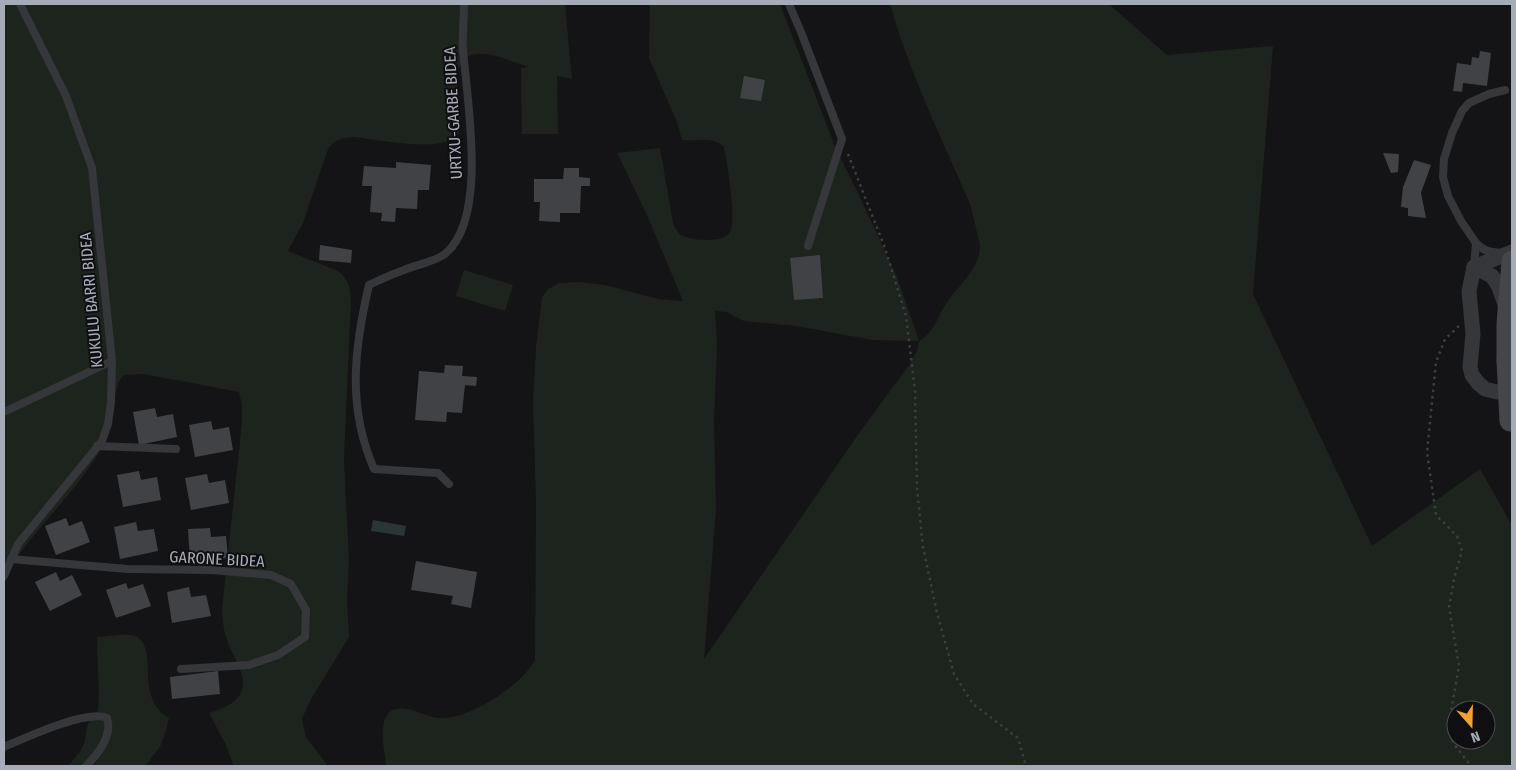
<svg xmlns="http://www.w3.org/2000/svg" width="1516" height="770" font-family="'Fira Sans Condensed',sans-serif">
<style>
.green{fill:#1c241d;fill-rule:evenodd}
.water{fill:#2a353a}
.building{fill:#404246}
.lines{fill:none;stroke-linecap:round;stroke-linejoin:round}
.path{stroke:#3b3e42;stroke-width:2.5;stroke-dasharray:2.5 4;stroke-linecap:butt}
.lane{stroke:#35373b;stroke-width:8}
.street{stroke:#35373b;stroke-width:15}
.secondary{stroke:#43464b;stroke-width:21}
.secondary-bridge{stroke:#43464b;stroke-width:21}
.labels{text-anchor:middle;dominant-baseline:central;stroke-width:4;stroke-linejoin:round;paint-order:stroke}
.street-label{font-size:16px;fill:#a6acb7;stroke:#0f0f11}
</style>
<rect width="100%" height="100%" fill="#141416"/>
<g class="green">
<path d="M4,4H565L572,79L557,76L558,134H522L521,68L528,67C509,61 481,46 463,59C456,69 457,84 458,96C459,107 463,124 458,134C448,154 373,139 354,137C341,138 335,139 328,149L303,223L288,251L338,271C348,279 350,287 351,299L344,460L349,559L347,600L349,637L311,699L302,719L306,737L328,766H234L225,743L209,713C232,706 250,696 240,669C236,659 230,650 227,640C223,630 223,619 222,609L242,423V405L239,392L144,374L124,375C111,385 115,425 104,444C77,492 34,529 4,576Z"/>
<path d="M650,4H780L836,149L857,191L897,277L919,341C935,333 938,314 948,301C960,284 981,267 980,245C976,231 973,209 967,197C939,133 909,71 890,4H1109L1167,55L1273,46L1253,294L1372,546L1480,469L1512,525V766H386C385,753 377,720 391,711C404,702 425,717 439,718C469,720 521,686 535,660L536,505L533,404L536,347L542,297L548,289L559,283L580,282L605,285L659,299L683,301L647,215L617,153L660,148L672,217L674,226L679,234C688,239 699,240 709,240C717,239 726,239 730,232C737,222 727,161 724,147C713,135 696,142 682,140L677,122L649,58ZM715,311L726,312L744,321L796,326L873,340L919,341L917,351L909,365L857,436L704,659L716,511L714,420L717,345ZM1456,710H1486V740H1456Z"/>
<polygon points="464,270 513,285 505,311 456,296"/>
<path d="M117,635C124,635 131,634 137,637C159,650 134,698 169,718L166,731L160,747L145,766H68L80,752L84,744L88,723L96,716L98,710L99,700L97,637Z"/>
</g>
<polygon class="water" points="373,520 406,526 404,536 371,531"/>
<g class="building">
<polygon points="1480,51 1491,53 1487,86 1463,83 1462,92 1453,91 1457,63 1471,65 1472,57 1479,58"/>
<polygon points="744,76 765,80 761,101 740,98"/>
<polygon points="1383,153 1399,154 1398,172 1391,173"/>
<polygon points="1414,160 1431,165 1421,193 1426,218 1408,216 1408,208 1401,207 1403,187"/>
<polygon points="396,162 431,165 429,190 418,190 417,209 396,208 395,222 381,221 382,213 370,212 372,186 362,186 364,166 396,168"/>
<polygon points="564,168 579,168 579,177 590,178 590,186 581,186 580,213 560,213 560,222 539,221 540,202 534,202 534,179 563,179"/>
<polygon points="320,245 352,250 351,263 319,260"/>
<polygon points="820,255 823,298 794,300 790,258"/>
<polygon points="445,365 463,366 462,376 477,377 476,386 465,385 462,413 447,412 446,422 415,420 419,371 444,373"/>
<polygon points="155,408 157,417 173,414 177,437 139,445 133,412"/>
<polygon points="211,421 213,430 229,427 233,450 195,457 189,425"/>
<polygon points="139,471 141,480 157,477 161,500 123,507 117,475"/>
<polygon points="207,474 209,483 225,480 229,503 191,510 185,478"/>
<polygon points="66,518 69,526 82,521 90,542 56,555 45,526"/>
<polygon points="136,522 138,531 154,529 158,551 120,559 114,527"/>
<polygon points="210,528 211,537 226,536 228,558 190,561 188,529"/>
<polygon points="416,561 477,572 471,608 451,604 453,596 411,590"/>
<polygon points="56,572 60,581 72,575 82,595 50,611 35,582"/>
<polygon points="126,583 128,589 143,584 151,606 116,618 106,590"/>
<polygon points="189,587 191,597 206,595 211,616 172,623 167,592"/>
<polygon points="218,671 220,694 172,699 170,677"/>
</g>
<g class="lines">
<g class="path">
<polyline points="848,154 885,248 906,316 915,391 917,488 923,547 937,613 954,674 973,704 1018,738 1026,766"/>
<polyline points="1459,326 1445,339 1436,362 1427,452 1436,515 1457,536 1462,551 1454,579 1449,607 1459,666 1451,712 1453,743 1471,766"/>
</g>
<g class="lane">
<polyline points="789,4 801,32 842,139 808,246"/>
<path d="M1476,243C1483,251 1490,252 1501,253"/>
<polyline points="1474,267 1476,243 1461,221 1448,196 1443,177 1444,159 1452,133 1462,111 1469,103 1489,94 1505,90"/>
<polyline points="4,412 112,361"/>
<polyline points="97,446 176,449"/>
<path d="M449,484L438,473L374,469C347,407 354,349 369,285C380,280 392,274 404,270C415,265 438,261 446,253C488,217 467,100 463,50C462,35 464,19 464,4"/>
<polyline points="11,559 127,569 211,570 271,575 291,584 306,610 305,637 278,655 249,665 181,669"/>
<polyline points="4,576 18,544 102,441 108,424 111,402 112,361 92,168 66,96 20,4"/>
<path d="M4,747C25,738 87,709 107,718C113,736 98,754 86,766"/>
</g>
<g class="street">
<polyline points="1474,267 1469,291 1473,334 1470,367 1472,375 1478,383 1485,389 1497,392"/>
<polyline points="1474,267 1492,276 1498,285 1506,307"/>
<polyline points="1474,267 1512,252"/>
</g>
<polyline class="secondary" points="1507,360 1507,324 1512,261"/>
<polyline class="secondary-bridge" points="1507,360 1510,421"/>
</g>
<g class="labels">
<g class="street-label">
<text transform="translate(453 113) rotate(-93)">URTXU-GARBE BIDEA</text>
<text transform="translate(91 300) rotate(-95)">KUKULU BARRI BIDEA</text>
<text transform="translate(217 559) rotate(3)">GARONE BIDEA</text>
</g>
</g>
<rect width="1516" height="770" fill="none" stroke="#a6acb7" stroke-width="10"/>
<g transform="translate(1471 725) rotate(160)"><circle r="24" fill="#0f0f11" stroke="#4b4e53"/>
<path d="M0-4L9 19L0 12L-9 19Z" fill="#f4a02f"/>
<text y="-8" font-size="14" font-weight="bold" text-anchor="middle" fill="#a6acb7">N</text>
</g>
</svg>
